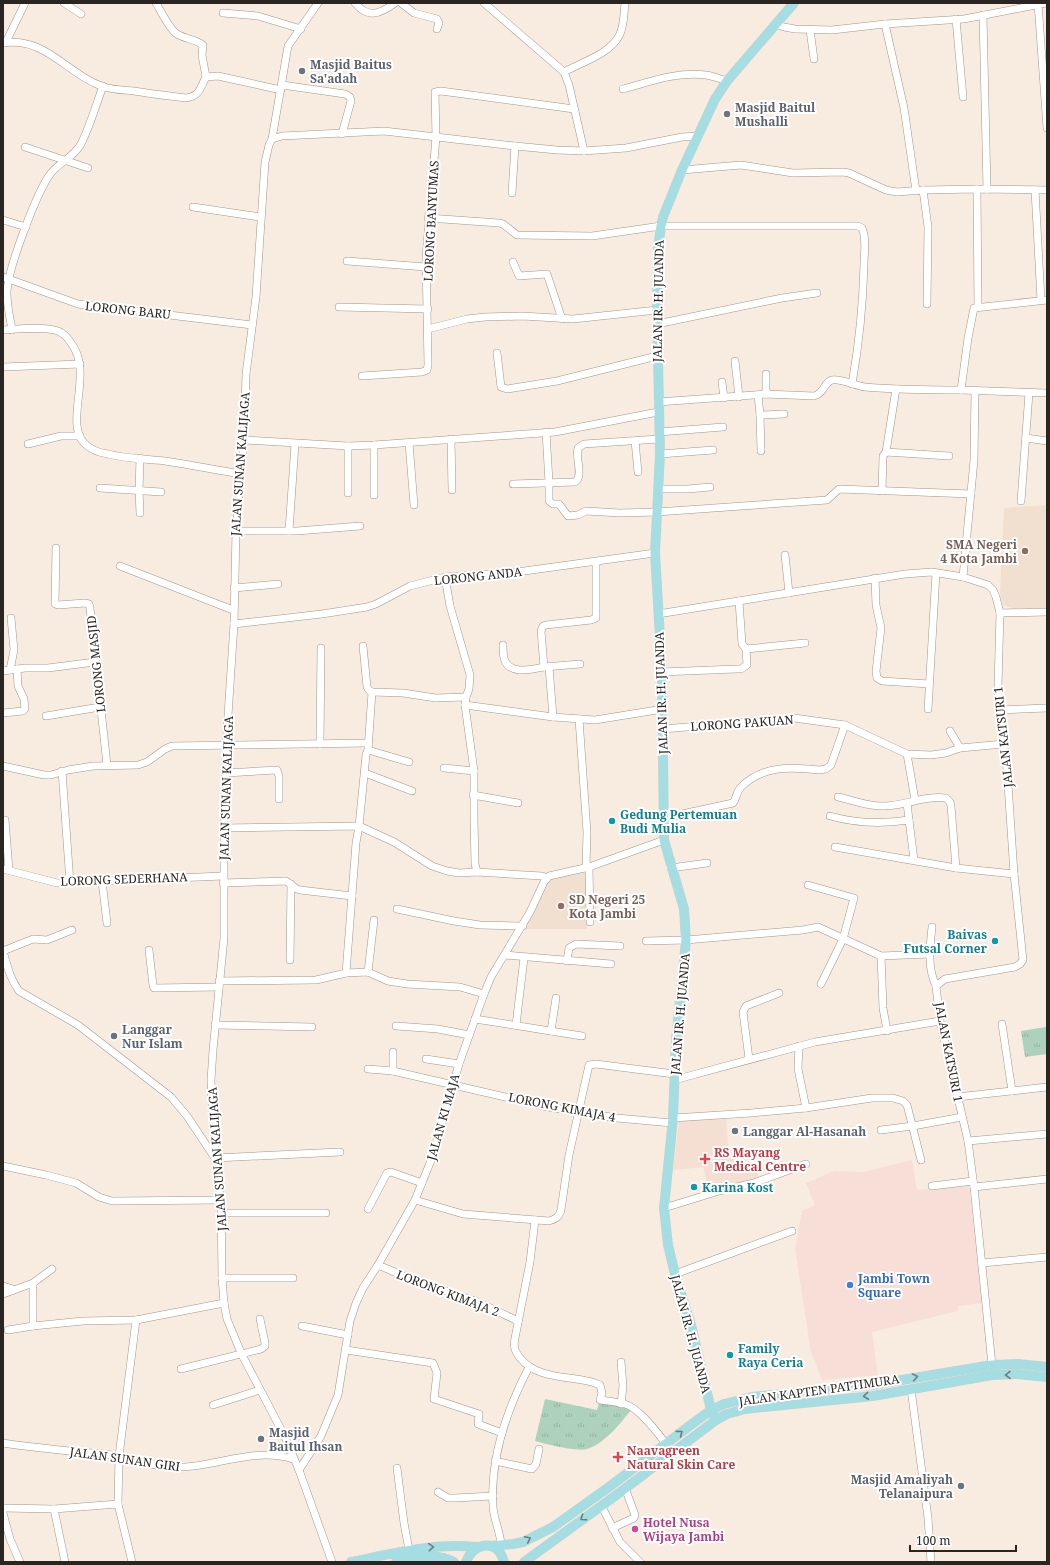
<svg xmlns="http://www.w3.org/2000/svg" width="1050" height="1565" font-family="'Noto Serif',serif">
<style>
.commercial{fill:#f7ded7}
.built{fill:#f1dfcf}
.medical{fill:#f5dfd2}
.grass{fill:url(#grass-tufts)}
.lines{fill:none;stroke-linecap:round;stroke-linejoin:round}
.minor-casing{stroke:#a1968c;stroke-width:8}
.major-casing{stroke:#d0cfce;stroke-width:10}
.minor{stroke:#fff;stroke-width:7}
.major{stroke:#a4dde2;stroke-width:9}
.oneway{stroke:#678182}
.worship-dot{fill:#6b7280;stroke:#fff;stroke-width:1.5}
.education-dot{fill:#8d6e63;stroke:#fff;stroke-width:1.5}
.culture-dot{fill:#0f9aa8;stroke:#fff;stroke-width:1.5}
.health-dot{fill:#e0444e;stroke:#fff;stroke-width:1.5}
.shop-dot{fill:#3f7fe0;stroke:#fff;stroke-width:1.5}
.hotel-dot{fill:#d1479c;stroke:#fff;stroke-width:1.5}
.labels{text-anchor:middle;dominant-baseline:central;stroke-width:4;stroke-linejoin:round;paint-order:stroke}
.worship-label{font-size:12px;font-weight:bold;fill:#5b616d;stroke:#fff;text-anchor:start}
.street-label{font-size:12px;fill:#2a2521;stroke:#fff}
.education-label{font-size:12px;font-weight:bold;fill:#785e54;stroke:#fff;text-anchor:end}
.culture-label{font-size:12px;font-weight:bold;fill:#0d838f;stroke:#fff;text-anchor:start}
.health-label{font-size:12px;font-weight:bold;fill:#be3a42;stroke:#fff;text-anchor:start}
.shop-label{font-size:12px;font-weight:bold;fill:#366cbe;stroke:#fff;text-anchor:start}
.hotel-label{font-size:12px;font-weight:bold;fill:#b23c85;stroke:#fff;text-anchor:start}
</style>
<defs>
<pattern id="grass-tufts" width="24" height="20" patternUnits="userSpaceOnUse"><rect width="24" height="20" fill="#add1ba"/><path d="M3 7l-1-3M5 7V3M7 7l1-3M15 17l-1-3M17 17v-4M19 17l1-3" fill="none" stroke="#95b3a0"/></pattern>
</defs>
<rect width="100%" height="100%" fill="#f8ece1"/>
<polygon class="commercial" points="912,1160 917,1190 969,1186 982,1303 958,1306 958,1311 872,1332 878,1375 822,1380 811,1352 795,1249 802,1211 815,1205 806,1183 834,1171 863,1172"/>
<g class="built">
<polygon points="1047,505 1047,608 1013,608 1003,605 1000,593 1004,508"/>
<polygon points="587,872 587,929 524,929 549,880 554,877"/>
</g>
<polygon class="medical" points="726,1117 728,1147 735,1151 738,1170 756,1167 759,1179 709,1189 703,1167 673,1170 679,1120"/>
<g class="grass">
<polygon points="1046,1027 1047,1054 1025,1057 1021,1031"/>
<path d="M545,1399L597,1410L600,1400L633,1408C620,1423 606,1443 587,1449C578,1452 545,1444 535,1441Z"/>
</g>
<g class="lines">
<g class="minor-casing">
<g id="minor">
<polyline points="64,3 81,14"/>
<path d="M156,3C161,11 169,29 177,34C185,39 195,39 203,45L202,55L206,77"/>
<polyline points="318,3 288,46 272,139 269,145 265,162 256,297 246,374 244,440 236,531 234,624 226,746 224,828 224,938 213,1050 211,1080 212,1104 215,1141 215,1158 221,1200 222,1278 224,1303 227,1319 242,1355 285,1437 299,1470 332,1562"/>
<path d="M355,3C368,19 380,14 395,3"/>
<polyline points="401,3 414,13 437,19 439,23 437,29"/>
<polyline points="484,3 564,72 569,85 584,151"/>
<polyline points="1038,3 1047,128"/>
<polyline points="223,13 258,16 301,29"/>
<polyline points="983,15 987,189"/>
<polyline points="956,19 963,97"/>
<polyline points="775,24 784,27 795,29 832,30 885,24 964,19 1046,3"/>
<polyline points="885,24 904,108 916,191"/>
<polyline points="810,30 814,59"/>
<polyline points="6,42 25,3"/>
<path d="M3,43C47,37 66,74 104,87C114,90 124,90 134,91C152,94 169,96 186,98C200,96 200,88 206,77L218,76L281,90"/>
<path d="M564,72C582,62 611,54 620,34C624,25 624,13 625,3"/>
<polyline points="282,85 345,94 350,97 351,101 342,134"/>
<path d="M623,89C649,82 678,71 706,75C713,76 720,79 727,81"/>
<polyline points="272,139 282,136 384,131 515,146 557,150 584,151 626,148 682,137 698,136"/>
<polyline points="25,147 88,168"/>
<polyline points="682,170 741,165 793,173 843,172 849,173 886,190 897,192 923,190 977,189 1047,190"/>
<polyline points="977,189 978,307"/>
<polyline points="923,190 928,227 927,304"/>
<polyline points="1035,190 1041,300"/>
<polyline points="512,193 515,146"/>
<polyline points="193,207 260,217"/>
<path d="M428,218L499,223L503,224L517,235L592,236L661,226H858L862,228C867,239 864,253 864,264C863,305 859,344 852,384"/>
<polyline points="3,220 26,227"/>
<polyline points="347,261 426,267"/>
<polyline points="513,262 519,276 547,274 562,319"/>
<polyline points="3,277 78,304 252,325"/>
<polyline points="1047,300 974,308 968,338 961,390 1047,393"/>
<polyline points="339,307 428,309"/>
<polyline points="657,324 782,298 817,293"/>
<polyline points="428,329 467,319 485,317 522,316 573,319 657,310"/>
<path d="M3,330C18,329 44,326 58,331C63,333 68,338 71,343C94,372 64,422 84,443C90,449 100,453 108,454C127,459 147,459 165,461C191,465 216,470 241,474"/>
<path d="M12,330C10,318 7,306 7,293C7,271 37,191 51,173C60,162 74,157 81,144C90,126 96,105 103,86"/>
<polyline points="497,353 501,387 507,389 557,381 657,356"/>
<polyline points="735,361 739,397"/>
<polyline points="3,367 80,364"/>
<polyline points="362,376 422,372 427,370 428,365 426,257 436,137 435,92 441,91 574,109"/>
<polyline points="722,382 724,398"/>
<polyline points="766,394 766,374"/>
<polyline points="758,395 760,415 784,414"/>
<path d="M658,402L766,394L814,396C824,394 824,382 832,380C840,378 856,386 865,387C897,390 929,390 961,390"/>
<polyline points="760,415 761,451"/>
<polyline points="546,432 549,482 549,501 553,504 559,504 568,516 578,515 586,511 620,513 657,512 827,500 839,489 971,494"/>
<polyline points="659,432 723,427"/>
<polyline points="1026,438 1047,441"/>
<polyline points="451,439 452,490"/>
<polyline points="244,440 348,446 374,445 555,432 658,412"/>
<polyline points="635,441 638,472"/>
<polyline points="409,443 414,505"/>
<polyline points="28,444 61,436 80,436"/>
<polyline points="374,445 374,495"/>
<polyline points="348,446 348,493"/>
<polyline points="886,452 896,389"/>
<polyline points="660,454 713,450"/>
<path d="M513,484L575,482C584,476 575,458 578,448L584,444L659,439"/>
<polyline points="100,488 161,492"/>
<polyline points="659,489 688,489 710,487"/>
<polyline points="882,491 883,456 886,452 949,456"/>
<polyline points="1021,501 1029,393"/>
<polyline points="140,513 139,491 140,458"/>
<polyline points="236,531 297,531 360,526"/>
<polyline points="289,531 295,444"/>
<polyline points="56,548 55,604 58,605 85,603 89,604 90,608 107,765"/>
<polyline points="785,555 789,593"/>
<polyline points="120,566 233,610"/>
<polyline points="445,577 450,606 470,675 469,689 466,697 465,705 474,771 474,820 475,864 477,872"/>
<polyline points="963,577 974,460 975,391"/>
<polyline points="875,578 876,605 881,628 876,671 877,678 882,681 929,684"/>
<polyline points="234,588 278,584"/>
<polyline points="1000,613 1047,612"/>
<polyline points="658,614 905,574 932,572 963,577 988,585 993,590 996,597 1000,613 998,686 999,710 1007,769 1014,874 1023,960 1020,964 1015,967 945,979 936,986 940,1021 968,1141 974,1187 992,1365"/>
<polyline points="234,624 322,614 367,607 376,604 410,586 445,577 517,572 655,553"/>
<path d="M503,645C503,650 503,657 505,661C511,675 532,669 544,667"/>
<polyline points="363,646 367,687 369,690 372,692 403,693 436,698 466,697"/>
<polyline points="746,649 805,643"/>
<polyline points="580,664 544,667 541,631 543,626 546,625 591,620 596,618 596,562"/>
<polyline points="549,667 553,717"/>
<polyline points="10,670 14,650 11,618"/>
<polyline points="3,671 25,668 48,668 95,662"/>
<polyline points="662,672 736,669 741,669 747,665 746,649 742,644 739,601"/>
<polyline points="465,705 553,717 595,720 663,709"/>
<polyline points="928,709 936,573"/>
<polyline points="999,710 1047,708"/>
<polyline points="3,713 23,711 25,709 24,699 18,686 17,669"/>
<polyline points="46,716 100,707"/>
<polyline points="579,719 587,832 586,868"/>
<polyline points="663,729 794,718 845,725 907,754 931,755 946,753 960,748 1004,744"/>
<polyline points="950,731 960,748"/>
<polyline points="320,744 321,648"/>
<polyline points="368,750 409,762"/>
<polyline points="907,754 915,800"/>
<polyline points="3,766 44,775 51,775 68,770 93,766 138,765 147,762 165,749 172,746 368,743"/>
<polyline points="444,768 474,771"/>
<polyline points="62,771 70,883"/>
<polyline points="226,773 277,770 279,776 279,799"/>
<polyline points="365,773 412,791"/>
<polyline points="473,795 518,803"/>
<path d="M838,797C853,800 869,807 884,806C904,806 926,795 946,798L950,802L951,806L956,868"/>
<path d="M663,816H673L733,803C737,798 736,792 741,787C763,765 791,767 819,770L826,769L831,765L845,725"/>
<path d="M830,816C855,823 883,824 909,820L907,803"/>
<polyline points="5,820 9,870"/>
<polyline points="909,820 914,860"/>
<polyline points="224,828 359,826 394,842 432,866 447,871 459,873 477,872 542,876 547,878"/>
<polyline points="835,847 956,868 1014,874"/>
<polyline points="589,867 590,922"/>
<polyline points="671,868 707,863"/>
<polyline points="3,869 57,883 223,876"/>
<polyline points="102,881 107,923"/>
<polyline points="223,883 286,881 297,889 300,890 352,896"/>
<polyline points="808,885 854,898 843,939 821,984"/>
<polyline points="397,909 454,921 480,925 523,926"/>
<path d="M932,927C930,947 927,967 936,986"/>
<polyline points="646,941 686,940 803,930 818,927 881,956 929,954"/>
<polyline points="149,950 153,986 154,988 219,987"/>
<path d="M3,951C7,965 10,979 19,991L78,1025L171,1097L187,1116L215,1158"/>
<polyline points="3,951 33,939 47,940 72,930"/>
<polyline points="505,955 611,964"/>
<polyline points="881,956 883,1008 887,1031"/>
<polyline points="290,960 291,884"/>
<polyline points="567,961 569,948 576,944 620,946"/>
<polyline points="368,972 374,920"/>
<polyline points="346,973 356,843 359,826 366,755 368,750 372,692"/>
<polyline points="219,981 316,980 346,973 368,972 388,981 407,984 460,987 484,994"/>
<polyline points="475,1019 582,1036"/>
<polyline points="1002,1024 1012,1091"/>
<polyline points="215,1025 312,1027"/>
<polyline points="516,1025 524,958"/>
<polyline points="396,1026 438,1029 469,1035"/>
<polyline points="551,1031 556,998"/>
<polyline points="799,1046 798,1069 806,1108"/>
<polyline points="426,1059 459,1064"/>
<polyline points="749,1059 743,1012 746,1006 779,993"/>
<polyline points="368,1069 393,1071 548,1107 617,1118 672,1123"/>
<polyline points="393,1071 393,1052"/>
<polyline points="674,1080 815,1042 940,1021"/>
<polyline points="957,1097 1047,1087"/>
<polyline points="673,1118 751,1113 806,1108 872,1098 893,1098 903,1101 907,1105 921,1160"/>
<polyline points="881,1130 913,1126 962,1117"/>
<polyline points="968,1141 1047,1134"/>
<polyline points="215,1158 340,1152"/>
<polyline points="3,1166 46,1175 76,1183 99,1197 112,1201 221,1200"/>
<polyline points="932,1186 973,1181"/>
<polyline points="974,1187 1047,1179"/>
<path d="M415,1200L463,1214L549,1221C556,1219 559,1217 561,1210L569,1155L589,1065L596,1064L674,1074"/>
<polyline points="664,1208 719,1191 754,1183 806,1164"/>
<polyline points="368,1209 387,1173 391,1172 422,1183"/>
<polyline points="222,1213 326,1213"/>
<path d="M535,1220L530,1262L515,1338C513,1347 515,1351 520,1358C534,1375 556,1376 576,1379C586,1381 590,1380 600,1385L602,1393L600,1400C608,1401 617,1402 625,1404C639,1408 657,1432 666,1444"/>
<polyline points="982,1263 1047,1257"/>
<polyline points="378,1265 413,1280 478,1302 518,1321"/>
<polyline points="675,1274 792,1231"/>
<polyline points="222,1278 293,1278"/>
<polyline points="3,1286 13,1289"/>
<polyline points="3,1294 33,1283"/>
<polyline points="33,1326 33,1283 52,1269"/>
<polyline points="302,1326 348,1335"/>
<polyline points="8,1330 33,1326 83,1321 136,1320 224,1303"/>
<polyline points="346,1350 433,1363 437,1373 434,1399 479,1414 478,1424 502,1433"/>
<polyline points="181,1369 261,1349 265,1346 265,1343 260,1319"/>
<polyline points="911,1389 928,1518 931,1562"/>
<polyline points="621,1404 623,1386 621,1362"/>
<polyline points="213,1405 260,1390"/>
<path d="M3,1443C28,1447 53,1449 79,1452C92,1453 106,1453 119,1456C136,1459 151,1466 169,1467C211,1470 251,1446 293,1459"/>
<polyline points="495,1461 532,1469 536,1464 539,1449"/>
<polyline points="397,1468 404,1523 409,1550"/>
<polyline points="299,1470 321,1436 338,1395 350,1321 356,1303 363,1288 378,1265 415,1200 432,1158 459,1064 484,994 491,977 530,912 544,882 549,876 589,867 664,840"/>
<polyline points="438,1492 448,1498 455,1498 493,1496"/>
<polyline points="601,1505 620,1542 640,1562"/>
<polyline points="3,1508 54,1509 118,1504"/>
<polyline points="54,1509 65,1562"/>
<polyline points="3,1513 10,1539 20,1562"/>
<polyline points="612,1528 634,1518 635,1515 625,1488"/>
<path d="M501,1546C501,1533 494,1521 493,1507C490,1458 506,1411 529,1367"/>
<polyline points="132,1562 118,1504 119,1456 136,1320"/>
</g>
</g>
<g class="major-casing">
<g id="major">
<polyline points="716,1420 711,1410 691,1325 675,1274 668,1245 664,1208 673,1118 676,1040 686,940 684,909 664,840 662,672 655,553 660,454 657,310 658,249 661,226 663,217 682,170 715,99 727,81 794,3"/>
<polyline points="490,1546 513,1544 523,1542 553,1527 609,1487 692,1424 711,1410 724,1404 752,1397 872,1385 992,1365 1018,1364 1047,1367"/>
<path d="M351,1562C395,1553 432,1543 477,1547"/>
<path d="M396,1562C415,1558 436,1552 454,1562"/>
<path d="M466,1562C474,1541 498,1539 504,1562"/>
<polyline points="524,1562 615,1496 716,1420 727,1414 745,1409 873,1396 992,1375 1017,1374 1047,1377"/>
</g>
</g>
<use href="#minor" class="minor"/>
<use href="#major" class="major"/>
</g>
<defs><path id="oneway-chevron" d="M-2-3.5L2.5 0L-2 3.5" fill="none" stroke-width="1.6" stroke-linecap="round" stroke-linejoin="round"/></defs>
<g class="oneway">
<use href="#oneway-chevron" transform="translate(1008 1375) rotate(179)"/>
<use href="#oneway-chevron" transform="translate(915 1377) rotate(-10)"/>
<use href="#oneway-chevron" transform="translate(866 1396) rotate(174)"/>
<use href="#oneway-chevron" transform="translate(680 1433) rotate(-37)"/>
<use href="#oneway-chevron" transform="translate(583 1518) rotate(145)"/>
<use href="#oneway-chevron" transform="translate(528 1539) rotate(-25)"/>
<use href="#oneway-chevron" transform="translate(431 1547) rotate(-4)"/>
</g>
<g class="worship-dot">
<circle cx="302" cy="71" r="4"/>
<circle cx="727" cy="114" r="4"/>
<circle cx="114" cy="1036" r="4"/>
<circle cx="735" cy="1131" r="4"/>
<circle cx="261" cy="1439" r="4"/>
<circle cx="961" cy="1486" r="4"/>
</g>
<g class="education-dot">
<circle cx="1025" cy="551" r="4"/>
<circle cx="561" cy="906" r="4"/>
</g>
<g class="culture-dot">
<circle cx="612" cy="821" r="4"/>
<circle cx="995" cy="941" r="4"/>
<circle cx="694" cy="1187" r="4"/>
<circle cx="730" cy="1355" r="4"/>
</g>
<g class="health-dot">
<path d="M703 1153h4v4h4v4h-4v4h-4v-4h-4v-4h4z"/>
<path d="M616 1451h4v4h4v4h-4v4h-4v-4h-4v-4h4z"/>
</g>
<circle class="shop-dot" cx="850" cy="1285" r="4"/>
<circle class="hotel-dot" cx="635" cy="1529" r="4"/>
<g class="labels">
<g class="worship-label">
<text x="310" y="64">Masjid Baitus<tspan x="310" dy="14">Sa'adah</tspan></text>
<text x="735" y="107">Masjid Baitul<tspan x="735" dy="14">Mushalli</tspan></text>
<text x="122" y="1029">Langgar<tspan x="122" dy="14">Nur Islam</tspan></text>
<text x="743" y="1131">Langgar Al-Hasanah</text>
<text x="269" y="1432">Masjid<tspan x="269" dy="14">Baitul Ihsan</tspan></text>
<text x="953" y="1479" text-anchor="end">Masjid Amaliyah<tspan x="953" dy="14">Telanaipura</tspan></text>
</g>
<g class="street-label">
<text transform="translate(431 221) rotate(-87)">LORONG BANYUMAS</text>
<text transform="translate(658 301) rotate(-89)">JALAN IR. H. JUANDA</text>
<text transform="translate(128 310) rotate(6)">LORONG BARU</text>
<text transform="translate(240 464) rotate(-86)">JALAN SUNAN KALIJAGA</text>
<text transform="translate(478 576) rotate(-6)">LORONG ANDA</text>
<text transform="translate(96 664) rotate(-96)">LORONG MASJID</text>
<text transform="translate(661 693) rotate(-92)">JALAN IR. H. JUANDA</text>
<text transform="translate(742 723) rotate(-4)">LORONG PAKUAN</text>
<text transform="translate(1003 737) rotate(-96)">JALAN KATSURI 1</text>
<text transform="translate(226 788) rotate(-88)">JALAN SUNAN KALIJAGA</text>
<text transform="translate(124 879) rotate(-2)">LORONG SEDERHANA</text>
<text transform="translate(680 1014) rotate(-85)">JALAN IR. H. JUANDA</text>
<text transform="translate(949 1052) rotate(79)">JALAN KATSURI 1</text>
<text transform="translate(562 1107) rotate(11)">LORONG KIMAJA 4</text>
<text transform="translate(443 1117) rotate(-74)">JALAN KI MAJA</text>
<text transform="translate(217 1159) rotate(-94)">JALAN SUNAN KALIJAGA</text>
<text transform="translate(448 1293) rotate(21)">LORONG KIMAJA 2</text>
<text transform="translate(691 1334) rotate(75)">JALAN IR. H. JUANDA</text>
<text transform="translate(819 1390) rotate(-8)">JALAN KAPTEN PATTIMURA</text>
<text transform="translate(125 1459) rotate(8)">JALAN SUNAN GIRI</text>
</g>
<g class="education-label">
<text x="1017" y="544">SMA Negeri<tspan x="1017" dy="14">4 Kota Jambi</tspan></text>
<text x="569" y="899" text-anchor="start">SD Negeri 25<tspan x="569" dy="14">Kota Jambi</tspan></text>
</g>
<g class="culture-label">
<text x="620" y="814">Gedung Pertemuan<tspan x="620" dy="14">Budi Mulia</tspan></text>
<text x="987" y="934" text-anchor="end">Baivas<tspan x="987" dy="14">Futsal Corner</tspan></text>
<text x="702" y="1187">Karina Kost</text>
<text x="738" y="1348">Family<tspan x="738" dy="14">Raya Ceria</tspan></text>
</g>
<g class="health-label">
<text x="714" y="1152">RS Mayang<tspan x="714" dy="14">Medical Centre</tspan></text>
<text x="627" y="1450">Naavagreen<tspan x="627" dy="14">Natural Skin Care</tspan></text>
</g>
<g class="shop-label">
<text x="858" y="1278">Jambi Town<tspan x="858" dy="14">Square</tspan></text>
</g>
<g class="hotel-label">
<text x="643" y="1522">Hotel Nusa<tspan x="643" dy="14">Wijaya Jambi</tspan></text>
</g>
</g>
<rect width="1050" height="1565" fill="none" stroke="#2a2521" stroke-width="8"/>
<path d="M910 1545v6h106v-6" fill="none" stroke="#2a2521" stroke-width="2"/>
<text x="916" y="1545" font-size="12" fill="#2a2521" stroke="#ffffff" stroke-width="3" paint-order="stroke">100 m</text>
</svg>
